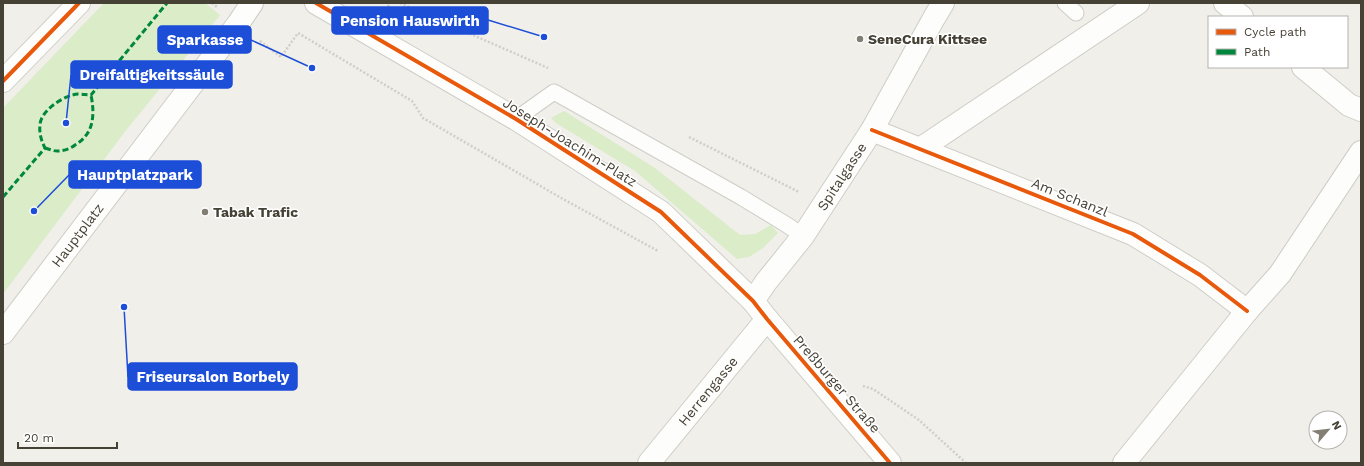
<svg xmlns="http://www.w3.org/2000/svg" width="1364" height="466" font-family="'Work Sans',sans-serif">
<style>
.green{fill:#daecc8}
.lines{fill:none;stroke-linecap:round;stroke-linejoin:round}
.service-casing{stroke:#cecdc6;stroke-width:17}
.minor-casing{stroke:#cecdc6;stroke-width:24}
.tertiary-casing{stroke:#cecdc6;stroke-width:24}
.path{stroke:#d1ceca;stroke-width:2.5;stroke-dasharray:2 2;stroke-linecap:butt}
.service{stroke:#fdfdfc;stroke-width:15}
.minor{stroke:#fdfdfc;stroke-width:22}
.tertiary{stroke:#fdfdfc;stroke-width:22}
.quiet{stroke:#00873e;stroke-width:3;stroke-dasharray:6 3;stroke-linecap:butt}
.cycleway-casing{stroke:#fff;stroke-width:6}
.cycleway{stroke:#e8590c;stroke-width:4}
.poi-dot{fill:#827e74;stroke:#fff;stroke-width:1.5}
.labels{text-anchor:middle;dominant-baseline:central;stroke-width:3;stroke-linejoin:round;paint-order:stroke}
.poi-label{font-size:14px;font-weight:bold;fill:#464135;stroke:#fff;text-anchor:start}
.street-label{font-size:14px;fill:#464135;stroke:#fff}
.leader{fill:none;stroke:#1d4ed8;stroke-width:1.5}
.callout-dot{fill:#1d4ed8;stroke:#fff;stroke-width:1.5}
.callout{fill:#1d4ed8;stroke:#1d4ed8;stroke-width:1.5}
.callout-label{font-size:15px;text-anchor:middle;font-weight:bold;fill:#fff}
</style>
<rect width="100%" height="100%" fill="#f0efe9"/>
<g class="green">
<polygon points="104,3 205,3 220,15 127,129 3,294 3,108"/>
<polygon points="564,111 655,168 740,235 755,234 771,225 778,233 763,248 749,257 737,259 635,171 556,123 551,118"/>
</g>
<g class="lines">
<g class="service-casing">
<g id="service">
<polyline points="1065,3 1076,13"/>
<polyline points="516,119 554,92 741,197 787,225 803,236"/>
</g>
</g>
<g class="minor-casing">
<g id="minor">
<polyline points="316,3 516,119 661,212 753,301 767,319 890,463"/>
<polyline points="1225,3 1242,17"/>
<polyline points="1303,67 1349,105 1361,110"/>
<polyline points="3,81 79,3"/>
<polyline points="872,130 1133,234 1200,275 1247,311"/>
<polyline points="920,149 1138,3"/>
<path id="s1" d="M753,301L766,282L803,236L872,130L934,18L943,3"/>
<path id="s2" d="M649,463L767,319"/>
<polyline points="1124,463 1247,311 1280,274 1361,152"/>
</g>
</g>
<g class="tertiary-casing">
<g id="tertiary">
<path id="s3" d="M3,333L238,24L252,3"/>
</g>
</g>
<g class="path">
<polyline points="212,3 217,7"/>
<polyline points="400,3 548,68"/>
<polyline points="386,10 390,3"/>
<polyline points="260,41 281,57 298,33 412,101 423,118 563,199 658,251"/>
<polyline points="689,137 799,192"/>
<polyline points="863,386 873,389 919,420 966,463"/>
</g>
<use href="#service" class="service"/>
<use href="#minor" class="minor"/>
<use href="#tertiary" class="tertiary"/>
<g class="quiet">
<path d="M45,148C49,149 53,151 57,151C63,151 70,149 75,145C94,134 95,115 91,95"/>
<path d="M3,197L45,148C41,140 39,133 40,124C42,109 65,95 78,94C83,94 87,95 91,95L167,3"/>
</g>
<g class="cycleway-casing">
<g id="cycleway">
<polyline points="316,3 516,119 661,212 753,301 767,319 890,463"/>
<polyline points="3,81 79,3"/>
<polyline points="872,130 1133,234 1200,275 1247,311"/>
</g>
</g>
<use href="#cycleway" class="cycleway"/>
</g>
<g class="poi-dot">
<circle cx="860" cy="39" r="4"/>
<circle cx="205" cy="212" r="4"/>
</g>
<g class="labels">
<g class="poi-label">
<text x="868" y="39">SeneCura Kittsee</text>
<text x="213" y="212">Tabak Trafic</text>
</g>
<g class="street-label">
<text transform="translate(570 142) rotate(32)">Joseph-Joachim-Platz</text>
<text stroke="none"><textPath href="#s1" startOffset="153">Spitalgasse</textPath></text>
<text transform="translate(1070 197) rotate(22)">Am Schanzl</text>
<text stroke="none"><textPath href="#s3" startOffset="123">Hauptplatz</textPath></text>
<text transform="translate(837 384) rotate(49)">Preßburger Straße</text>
<text stroke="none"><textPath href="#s2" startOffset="93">Herrengasse</textPath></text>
</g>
</g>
<path class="leader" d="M544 37L488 20M312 68L251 40M66 123L71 75M34 211L69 175M124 307L128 377"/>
<g class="callout-dot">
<circle cx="544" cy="37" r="4"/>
<circle cx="312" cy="68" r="4"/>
<circle cx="66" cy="123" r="4"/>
<circle cx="34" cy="211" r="4"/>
<circle cx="124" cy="307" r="4"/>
</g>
<g class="callout">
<rect x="332" y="7" width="156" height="27" rx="4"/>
<rect x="158" y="26" width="93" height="27" rx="4"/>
<rect x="71" y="61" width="161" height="27" rx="4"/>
<rect x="69" y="161" width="132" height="27" rx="4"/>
<rect x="128" y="363" width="169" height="27" rx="4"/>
</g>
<g class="callout-label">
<text x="410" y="26">Pension Hauswirth</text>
<text x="205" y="45">Sparkasse</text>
<text x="152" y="80">Dreifaltigkeitssäule</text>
<text x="135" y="180">Hauptplatzpark</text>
<text x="213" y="382">Friseursalon Borbely</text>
</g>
<rect width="1364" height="466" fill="none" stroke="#464135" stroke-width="8"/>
<rect x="1208" y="16" width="140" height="52" fill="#ffffff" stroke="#b5b3ae"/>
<rect x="1216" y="29" width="20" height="6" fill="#e8590c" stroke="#b5b3ae"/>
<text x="1244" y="36" font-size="12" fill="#464135">Cycle path</text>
<rect x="1216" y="49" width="20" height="6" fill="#00873e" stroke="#b5b3ae"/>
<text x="1244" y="56" font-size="12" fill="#464135">Path</text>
<g transform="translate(1328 430) rotate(62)"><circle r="19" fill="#ffffff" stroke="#b5b3ae"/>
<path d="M0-3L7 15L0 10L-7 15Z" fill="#827e74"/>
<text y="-6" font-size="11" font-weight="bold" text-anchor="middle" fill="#464135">N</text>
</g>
<path d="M18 442v6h99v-6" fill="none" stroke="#464135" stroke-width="2"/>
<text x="24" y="442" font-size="12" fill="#464135" stroke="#ffffff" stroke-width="3" paint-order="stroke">20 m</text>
</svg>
